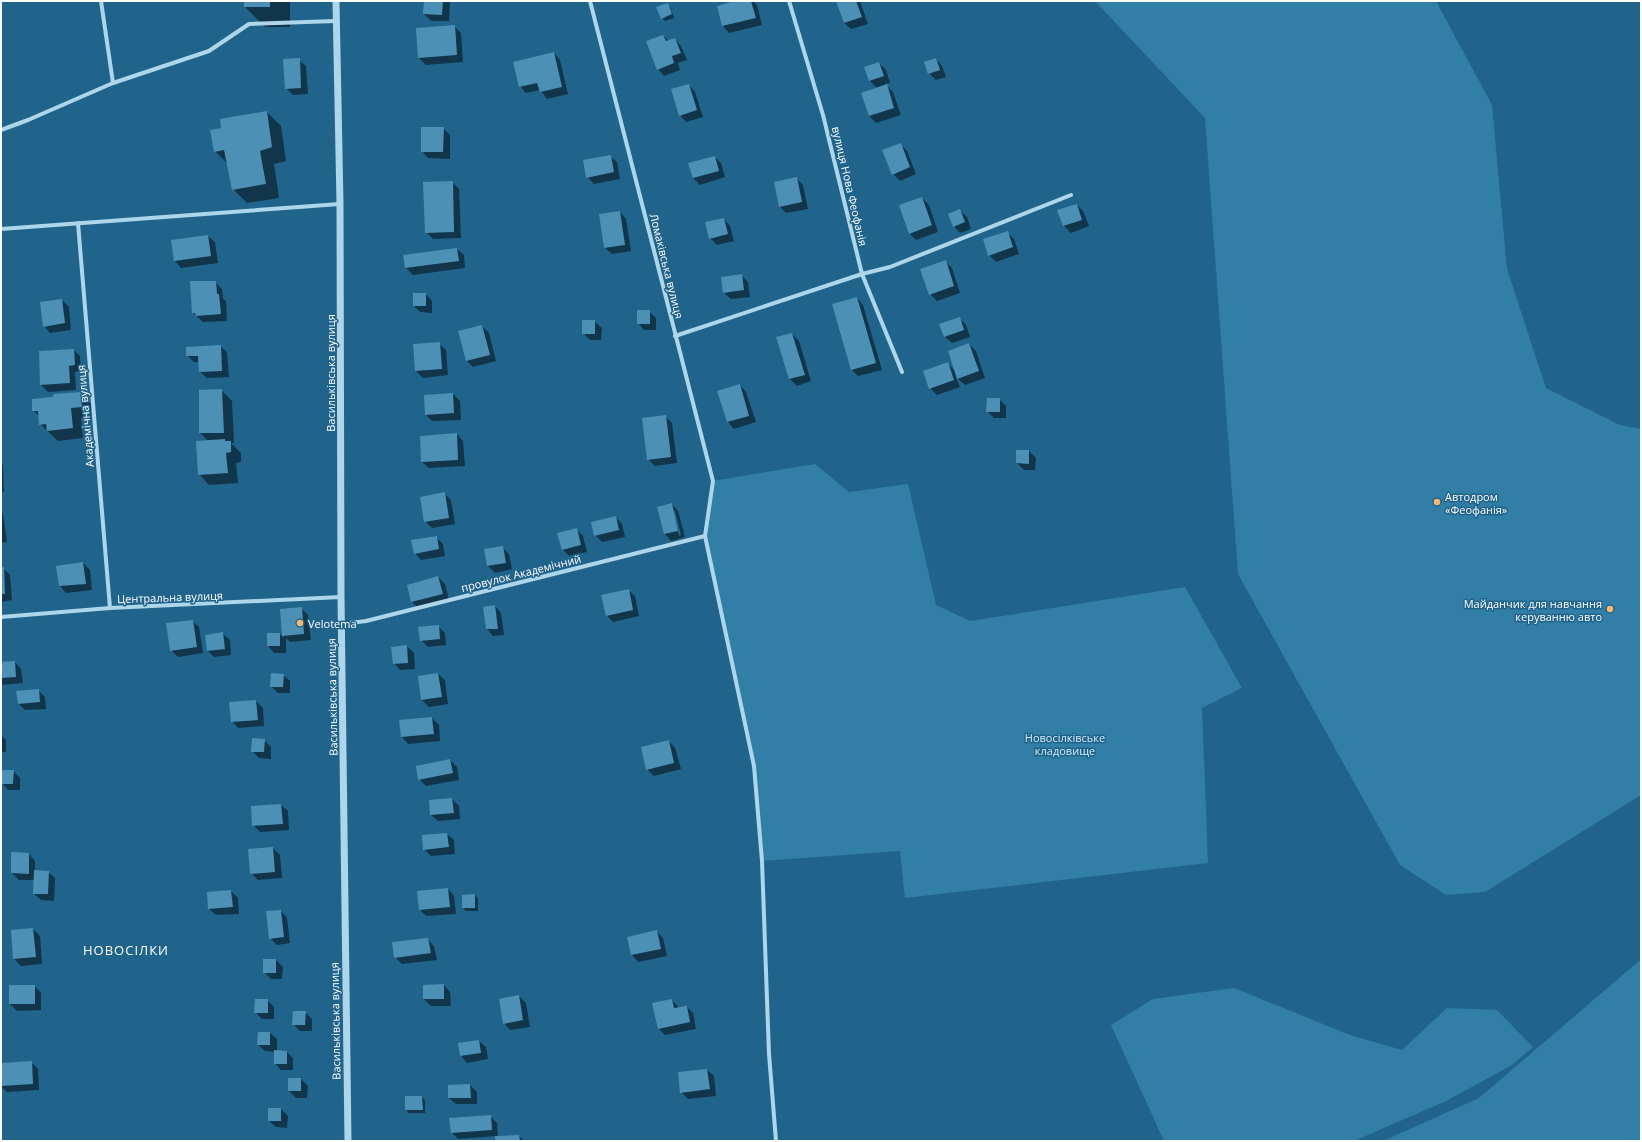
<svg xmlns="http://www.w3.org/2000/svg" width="1642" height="1142" font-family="'Open Sans',sans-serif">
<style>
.green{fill:#317ea7}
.shadow{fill:#0007;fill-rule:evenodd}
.building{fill:#4d90b5}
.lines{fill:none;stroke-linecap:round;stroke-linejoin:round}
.minor{stroke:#aed6eb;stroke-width:4}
.tertiary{stroke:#aed6eb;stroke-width:7}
.poi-dot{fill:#f8b66f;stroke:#21648b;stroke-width:1.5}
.labels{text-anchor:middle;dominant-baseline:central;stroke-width:3;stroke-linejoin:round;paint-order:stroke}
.street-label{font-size:11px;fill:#fff;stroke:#21648b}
.poi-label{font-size:11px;fill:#fff;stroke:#21648b;text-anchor:start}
.park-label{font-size:11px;fill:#d3ebf8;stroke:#21648b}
.quarter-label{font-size:13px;letter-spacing:1px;fill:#fff;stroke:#21648b}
</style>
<rect width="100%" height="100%" fill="#21648b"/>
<g class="green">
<polygon points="1095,1 1436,1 1492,105 1507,269 1546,388 1620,425 1641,429 1641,795 1485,892 1446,895 1400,865 1238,574 1205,118"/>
<polygon points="815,464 849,492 908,484 936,605 970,621 1185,587 1242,688 1202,708 1208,863 905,898 900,851 762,861 754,766 705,536 713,481"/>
<polygon points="1639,961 1641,961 1641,1141 1383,1141 1479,1098"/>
<polygon points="1234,988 1350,1035 1402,1050 1447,1008 1497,1010 1533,1047 1512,1065 1446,1101 1354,1141 1164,1141 1111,1025 1153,999"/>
</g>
<g class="shadow">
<polygon points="245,1 290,1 290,27 265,27 245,7"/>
<polygon points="425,1 450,1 449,21 431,21 424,14"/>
<polygon points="739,1 753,1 757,5 762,25 729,33 723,26 718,6"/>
<polygon points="838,1 860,1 868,24 851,29 844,23"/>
<polygon points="667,4 670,7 674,18 665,21 662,18"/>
<polygon points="454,26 461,33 463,62 426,65 419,58 417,29"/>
<polygon points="663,36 669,41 675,39 681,46 687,60 678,63 680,70 664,76 658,69"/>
<polygon points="554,53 560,60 568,94 547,99 540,90 526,93 520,86"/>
<polygon points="936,59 942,66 946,77 936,80 929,73"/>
<polygon points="299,60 306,66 308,94 293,95 286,88"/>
<polygon points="879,63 886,70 890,83 885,84 893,92 901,115 876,123 869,116 862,93 877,88 869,80"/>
<polygon points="689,85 695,92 703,117 686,122 680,115"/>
<polygon points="267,112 281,126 286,161 274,164 279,198 247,203 233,189 228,164 215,151 222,128"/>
<polygon points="443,128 450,135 450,159 428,158 422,151"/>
<polygon points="900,144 907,151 916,174 900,181 893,174"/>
<polygon points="610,156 617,162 620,179 594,184 587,177"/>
<polygon points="715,157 721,163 725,177 700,185 693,178"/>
<polygon points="796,178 803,185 808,209 786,213 780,207"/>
<polygon points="452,182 459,189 461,238 433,239 426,232"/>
<polygon points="922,198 929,205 938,232 916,240 909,233"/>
<polygon points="1077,205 1083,211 1089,226 1071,233 1064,226 1059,211"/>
<polygon points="960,211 967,217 971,229 960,233 954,226"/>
<polygon points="620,212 626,219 631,251 612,254 605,248"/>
<polygon points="724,219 730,226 734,241 717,245 710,238"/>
<polygon points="1007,232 1014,239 1019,254 996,262 989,255"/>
<polygon points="208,236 215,242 218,263 181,268 175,261 172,241"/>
<polygon points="457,249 464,255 465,268 413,275 406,268 404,256"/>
<polygon points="945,261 952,268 960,293 937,301 930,294"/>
<polygon points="741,275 748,282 750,297 731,299 724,293"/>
<polygon points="215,282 222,289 223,299 226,301 227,321 203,322 193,313"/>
<polygon points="426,294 432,301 432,313 420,312 414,306"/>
<polygon points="857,298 863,305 882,370 858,376 852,370"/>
<polygon points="62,300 69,307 71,330 50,333 44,326"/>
<polygon points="649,311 656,318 656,330 644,330 638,323"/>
<polygon points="959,318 966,325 970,337 952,343 945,337"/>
<polygon points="595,322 602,328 601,340 590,340 583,333"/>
<polygon points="482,326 489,333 496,361 473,367 467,361"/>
<polygon points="792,334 799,341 811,381 797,386 790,379 778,338"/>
<polygon points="439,343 446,350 448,375 423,378 416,371"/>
<polygon points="969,344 976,351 985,378 965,385 956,377 960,387 937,395 930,388 947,363 956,372"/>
<polygon points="220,346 227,352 229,377 207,378 200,372 199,362 194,362 187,355"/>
<polygon points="74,350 80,356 81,371 75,372 76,390 48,392 41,385 40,352"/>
<polygon points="740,385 746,392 756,422 734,429 728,422 718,392"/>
<polygon points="221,390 232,401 234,443 231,443 241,453 241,462 236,463 238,483 209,485 199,474 208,441 200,433"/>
<polygon points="81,393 91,404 91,417 81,418 83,438 58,441 40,424 39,416 33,410"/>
<polygon points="453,394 460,401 461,420 432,421 426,415"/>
<polygon points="999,399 1006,406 1006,418 994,418 987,411"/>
<polygon points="665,416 672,423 677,463 655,466 648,459"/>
<polygon points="457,434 463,441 465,466 429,468 422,462"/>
<polygon points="1029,451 1036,458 1035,470 1024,470 1017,463"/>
<polygon points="1,462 3,465 4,492 1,492"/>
<polygon points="444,493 451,500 455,524 432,528 425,521"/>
<path d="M672,504L678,511L685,537L671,541L665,534ZM673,511H675L681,535L679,536Z"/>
<polygon points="1,512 3,514 7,542 1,543"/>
<polygon points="616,517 622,524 625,537 602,542 595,535"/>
<polygon points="576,529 583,536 587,552 569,556 563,550"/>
<polygon points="436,537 443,544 445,556 421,560 415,553"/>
<polygon points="502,547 509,554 512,569 495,573 488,566 485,550"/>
<polygon points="83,563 90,570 92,590 66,593 60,586"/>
<polygon points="1,568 3,568 10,575 12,600 1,602"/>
<polygon points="438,577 445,584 449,600 419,609 412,602 408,585"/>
<polygon points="628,590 635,596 639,616 613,622 607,616"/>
<polygon points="495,606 501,613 504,635 493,636 487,629 484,608"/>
<polygon points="301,608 308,615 311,640 290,642 286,638 286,653 274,653 268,646 280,634 284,638 281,610"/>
<polygon points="192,621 199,627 203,653 178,657 171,650"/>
<polygon points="438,626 445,633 446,645 428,647 421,640"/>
<polygon points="223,634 230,640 231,655 214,657 208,651"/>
<polygon points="407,646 414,653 415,669 400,670 394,663"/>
<polygon points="15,662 21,669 23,683 1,685 1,663"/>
<polygon points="438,674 445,680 448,704 429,707 422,700 419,677"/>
<polygon points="283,675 290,681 290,693 278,693 271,686"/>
<polygon points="38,690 45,697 46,709 25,710 19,704"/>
<polygon points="256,701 263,708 264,726 238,728 232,721"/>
<polygon points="432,718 439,725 440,741 408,744 402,737 400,721"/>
<polygon points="1,735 6,740 6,752 1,752"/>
<polygon points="264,740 271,747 271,759 259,758 252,751"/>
<polygon points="669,741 675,748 681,769 654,776 647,769"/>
<polygon points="450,760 457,767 459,780 426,786 419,779"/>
<polygon points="13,771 20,778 20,790 8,790 2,783"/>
<polygon points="452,799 459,806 460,819 438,821 431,815"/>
<polygon points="281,805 288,811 289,830 260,832 253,825"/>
<polygon points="447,834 454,840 455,854 431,856 424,849"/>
<polygon points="273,848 280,855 282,878 258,880 251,873"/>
<polygon points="12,854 29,854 35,861 35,871 48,872 55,878 54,901 41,900 34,894 35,880 19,880 12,873"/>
<polygon points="448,889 454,896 456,914 426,916 420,910"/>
<polygon points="231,891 238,898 239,914 216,915 209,909"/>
<polygon points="475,895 478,899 478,911 466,911 463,908"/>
<polygon points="281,911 287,918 290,943 277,945 270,938"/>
<polygon points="33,929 40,936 42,964 21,966 14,959"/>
<polygon points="656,931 663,938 667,956 638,962 632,955 628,937"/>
<polygon points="427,939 434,946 437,960 402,964 395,957"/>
<polygon points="276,960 283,967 282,979 271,979 264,972"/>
<polygon points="444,985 450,992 451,1006 431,1006 424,999 424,986"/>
<polygon points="35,986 41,993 41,1010 17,1011 10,1004"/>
<polygon points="519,996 526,1003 530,1027 510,1030 504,1023"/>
<polygon points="267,1000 274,1007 274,1019 262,1019 255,1012"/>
<polygon points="672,1000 679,1008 687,1007 693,1013 696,1029 665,1035 659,1029"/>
<polygon points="305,1012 312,1019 312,1031 300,1031 293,1024"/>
<polygon points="258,1033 270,1033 277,1039 277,1051 287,1052 293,1058 293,1070 281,1070 275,1063 275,1052 265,1051 258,1045"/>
<polygon points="479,1041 486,1047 488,1059 467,1063 461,1056 459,1044"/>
<polygon points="31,1062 38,1069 39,1090 7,1092 1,1087 1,1064"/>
<polygon points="707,1070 714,1076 716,1096 688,1099 681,1092"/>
<polygon points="289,1079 301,1079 308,1086 307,1098 296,1098 289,1091"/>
<polygon points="470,1085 477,1092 477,1104 456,1104 449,1098"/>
<polygon points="422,1097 425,1100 425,1113 409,1113 406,1110"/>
<polygon points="281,1109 288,1116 287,1128 276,1127 269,1121"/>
<polygon points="490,1116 497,1123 498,1136 519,1136 524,1141 496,1141 496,1136 458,1139 452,1133"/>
</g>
<g class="building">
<rect x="244" y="1" width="26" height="6"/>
<polygon points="424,1 443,1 442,15 423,14"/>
<polygon points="735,1 751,1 756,18 722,26 717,6"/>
<polygon points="836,1 856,1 862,17 844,23"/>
<polygon points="668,3 672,14 661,19 656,7"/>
<polygon points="455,25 457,55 418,58 416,28"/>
<polygon points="663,35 666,41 675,38 681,53 672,56 674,63 657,70 646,41"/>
<polygon points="554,52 562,87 540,92 537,83 519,87 513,62"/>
<polygon points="300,58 301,88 285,89 283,59"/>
<polygon points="936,58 940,70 928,74 924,62"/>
<polygon points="879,62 884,76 869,81 864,67"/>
<polygon points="689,84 697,110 679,116 671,89"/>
<polygon points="887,84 894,108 869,116 861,93"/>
<polygon points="267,111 272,147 260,151 266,184 232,190 224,150 214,152 210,130 221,128 220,119"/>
<polygon points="421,127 444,127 443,152 421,152"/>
<polygon points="901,143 910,167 892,175 882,150"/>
<polygon points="611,155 614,172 586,178 583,160"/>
<polygon points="715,156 719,171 693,178 688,163"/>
<polygon points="797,177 802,202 779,207 774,182"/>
<polygon points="453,181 454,232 425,233 423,182"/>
<polygon points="922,197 932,225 909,234 899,205"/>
<polygon points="1077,204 1082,220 1063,226 1057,210"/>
<polygon points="960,209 965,222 953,227 948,214"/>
<polygon points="620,211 625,245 604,248 599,214"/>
<polygon points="724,218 728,234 709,239 705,222"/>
<polygon points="1008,231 1013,247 988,256 983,239"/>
<polygon points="208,235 211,256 174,261 171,240"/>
<polygon points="457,248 459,261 405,268 403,255"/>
<polygon points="946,260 954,286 929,295 920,269"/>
<polygon points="742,274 744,290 723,293 721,277"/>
<polygon points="190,281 216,281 217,294 219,294 221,314 196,316 195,313 192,313"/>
<rect x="413" y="293" width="13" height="13"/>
<polygon points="857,297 876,363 851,370 832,304"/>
<polygon points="62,299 65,323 43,327 40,302"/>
<rect x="637" y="310" width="13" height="14"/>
<polygon points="960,317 964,330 944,337 939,324"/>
<rect x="582" y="320" width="13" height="14"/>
<polygon points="482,325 490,355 466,361 458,331"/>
<polygon points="792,333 805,375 789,379 776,337"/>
<polygon points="440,342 442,369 415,371 413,344"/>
<polygon points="969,343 979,371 957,379 948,351"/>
<polygon points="221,345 222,371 199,372 198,356 186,356 186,347"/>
<polygon points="74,349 75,365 69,366 70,383 40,385 39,351"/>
<polygon points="948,362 954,380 929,389 923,371"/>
<polygon points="740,384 749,416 727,422 717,391"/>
<polygon points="222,389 224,433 199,433 199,390"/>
<polygon points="81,392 82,407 71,408 73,428 47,431 46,424 39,425 38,411 32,411 32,399 53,397 54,394"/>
<polygon points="453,393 454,413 425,415 424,395"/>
<polygon points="987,398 1000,398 1000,412 986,412"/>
<polygon points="666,415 671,457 647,460 642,418"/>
<polygon points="457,433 458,460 421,462 420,436"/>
<polygon points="225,439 225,441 231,441 231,452 226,453 228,473 198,475 196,441"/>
<polygon points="1016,450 1029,450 1029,464 1016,463"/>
<polygon points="445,492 449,518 424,522 420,497"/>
<polygon points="672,503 678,531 664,534 657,507"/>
<polygon points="616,516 619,530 594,536 591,522"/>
<polygon points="577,528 581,545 562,550 557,533"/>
<polygon points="437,536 439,549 414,554 411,540"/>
<polygon points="503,546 506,563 487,566 484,549"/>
<polygon points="83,562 86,584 59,586 56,566"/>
<polygon points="1,567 4,567 5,594 1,594"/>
<polygon points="438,576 443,594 411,602 407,585"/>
<polygon points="629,589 633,610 606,616 601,595"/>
<polygon points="495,605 498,629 486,629 483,607"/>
<polygon points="302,607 304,634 282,636 280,609"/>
<polygon points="193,620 197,647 170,651 166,623"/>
<polygon points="439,625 440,639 420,641 418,627"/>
<polygon points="223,632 225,649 207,651 205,635"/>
<rect x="267" y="633" width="13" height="13"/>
<polygon points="407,645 408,663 393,664 391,647"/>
<polygon points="15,661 16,677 1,678 1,662"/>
<polygon points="271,673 284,674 283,687 270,687"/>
<polygon points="438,673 442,697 421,700 418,676"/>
<polygon points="39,689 40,702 18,704 16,691"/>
<polygon points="256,700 258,720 231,722 229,702"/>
<polygon points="432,717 434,734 401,737 399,720"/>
<polygon points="252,738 265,739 264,752 251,752"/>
<polygon points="669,740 674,763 646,770 641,747"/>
<polygon points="450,759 453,773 418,780 416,766"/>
<polygon points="1,770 14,770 13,784 1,784"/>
<polygon points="452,798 454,813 430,815 429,800"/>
<polygon points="281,804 283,824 252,826 251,806"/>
<polygon points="447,833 449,847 423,850 422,835"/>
<polygon points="273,847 275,872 250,874 248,849"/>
<polygon points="11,852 29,853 29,874 11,873"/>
<polygon points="34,870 49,871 48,894 33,894"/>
<polygon points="448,888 450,907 419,910 417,891"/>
<polygon points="231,890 233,907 208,909 207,892"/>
<polygon points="475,894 475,908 462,908 462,895"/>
<polygon points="281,910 284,937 269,939 266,911"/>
<polygon points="33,928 36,957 13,959 11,930"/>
<polygon points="657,930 661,949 631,955 627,937"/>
<polygon points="428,938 431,953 394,958 392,942"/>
<rect x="263" y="959" width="13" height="14"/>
<polygon points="444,984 444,999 423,999 423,985"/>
<rect x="9" y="985" width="26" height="19"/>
<polygon points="519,995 523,1020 503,1024 499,999"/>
<polygon points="255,999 268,999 268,1013 254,1013"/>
<polygon points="672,999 674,1008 687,1006 690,1022 658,1029 652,1003"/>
<polygon points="293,1011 306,1011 305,1025 292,1025"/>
<polygon points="258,1032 270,1032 270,1045 257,1045"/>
<polygon points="479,1040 481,1053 460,1056 458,1043"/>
<polygon points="274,1050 287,1051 287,1064 274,1064"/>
<polygon points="32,1061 33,1084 1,1086 1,1063"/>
<polygon points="707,1069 710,1089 680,1093 678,1072"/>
<rect x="288" y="1078" width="13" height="13"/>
<polygon points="470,1084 471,1098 448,1098 448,1085"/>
<polygon points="405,1096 422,1096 423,1110 405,1110"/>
<rect x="268" y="1108" width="13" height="13"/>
<polygon points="491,1115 492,1130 451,1133 449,1118"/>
<polygon points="519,1135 520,1141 495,1141 495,1136"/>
</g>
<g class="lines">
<g class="minor">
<polyline points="101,1 113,83"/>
<polyline points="590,1 713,481 705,536 754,766 762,861 769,1054 776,1141"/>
<polyline points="789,1 823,115 862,274 902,372"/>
<polyline points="1,130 28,120 113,83 209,51 249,24 336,21"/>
<polyline points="78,223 110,608"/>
<polyline points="1,229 340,204"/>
<polyline points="675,336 862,274 890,267 1071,195"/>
<polyline points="1,617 110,608 341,597"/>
<polyline points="342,624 366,621 705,536"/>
</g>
<polyline class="tertiary" points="336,1 340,204 341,597 348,1141"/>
</g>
<g class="poi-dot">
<circle cx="1437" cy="502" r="4"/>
<circle cx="1610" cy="609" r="4"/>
<circle cx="300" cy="623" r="4"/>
</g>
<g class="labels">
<g class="street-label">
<text transform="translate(850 186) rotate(77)">вулиця Нова Феофанія</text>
<text transform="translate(667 266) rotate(76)">Ломаківська вулиця</text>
<text transform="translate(330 373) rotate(-90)">Васильківська вулиця</text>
<text transform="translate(85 416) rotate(-95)">Академічна вулиця</text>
<text transform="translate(521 573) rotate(-14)">провулок Академічний</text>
<text transform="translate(170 597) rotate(-2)">Центральна вулиця</text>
<text transform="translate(332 697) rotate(-91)">Васильківська вулиця</text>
<text transform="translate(335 1021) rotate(-91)">Васильківська вулиця</text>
</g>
<g class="poi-label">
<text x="1445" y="496">Автодром<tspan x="1445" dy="13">«Феофанія»</tspan></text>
<text x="1602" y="603" text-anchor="end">Майданчик для навчання<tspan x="1602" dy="13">керуванню авто</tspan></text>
<text x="308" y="623">Velotema</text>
</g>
<g class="park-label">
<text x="1065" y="737">Новосілківське<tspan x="1065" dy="13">кладовище</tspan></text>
</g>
<g class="quarter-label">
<text x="126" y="950">НОВОСІЛКИ</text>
</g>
</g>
<rect width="1642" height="1142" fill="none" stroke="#ffffff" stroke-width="4"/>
</svg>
